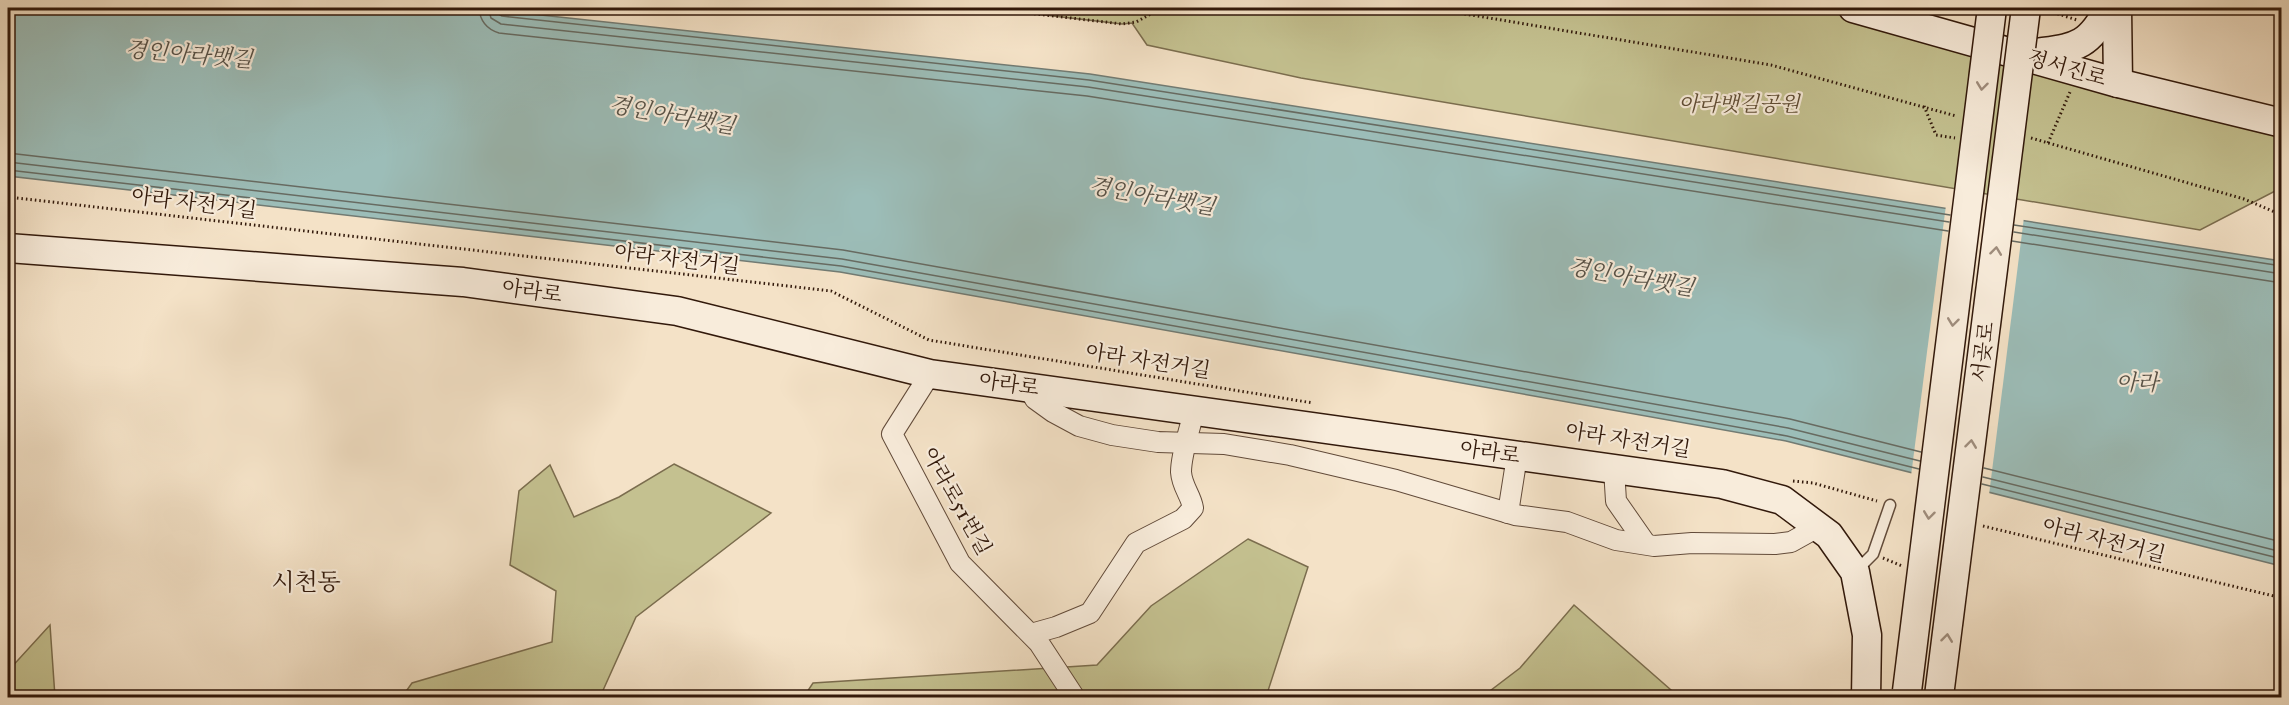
<svg xmlns="http://www.w3.org/2000/svg" width="2289" height="705" font-family="'IM FELL Great Primer','Noto Serif KR',serif">
<style>
.green{fill:#c4c190;stroke:#7b6d4e;stroke-width:1.5}
.water{fill:#9cbdb8;stroke:#727b73;stroke-width:1.5}
.pier{fill:#f4e2c7}
.lines{fill:none;stroke-linecap:round;stroke-linejoin:round}
.shore{stroke:#676b62;stroke-width:1.5}
.lane-casing{stroke:#624b3a;stroke-width:13}
.street-casing{stroke:#624b3a;stroke-width:22}
.secondary-casing{stroke:#32190b;stroke-width:31}
.path{stroke:#32190b;stroke-width:3;stroke-dasharray:1.5 3;stroke-linecap:butt}
.lane{stroke:#f8ecdb;stroke-width:10}
.street{stroke:#f8ecdb;stroke-width:20}
.secondary{stroke:#f8ecdb;stroke-width:28}
.secondary-bridge-casing{stroke:#32190b;stroke-width:31;stroke-linecap:butt}
.secondary-bridge{stroke:#f8ecdb;stroke-width:28}
.oneway{stroke:#9f8d7d}
.labels{text-anchor:middle;dominant-baseline:central;stroke-width:4.5;stroke-linejoin:round;paint-order:stroke}
.street-label{font-size:21px;fill:#32190b;stroke:#f8ecdb}
.park-label{font-size:21px;font-style:italic;fill:#5e4b33;stroke:#f8ecdb}
.water-label{font-size:22px;font-style:italic;fill:#575248;stroke:#f8ecdb}
.quarter-label{font-size:24px;fill:#32190b;stroke:#f8ecdb}
</style>
<rect width="100%" height="100%" fill="#f4e2c7"/>
<filter id="stains"><feTurbulence type="fractalNoise" baseFrequency=".00333" numOctaves="4"/><feColorMatrix values="0 0 0 0 .2 0 0 0 0 .09 0 0 0 0 .02 0 0 0 .5 -.17"/></filter>
<radialGradient id="worn" r=".72"><stop offset=".6" stop-color="#630" stop-opacity="0"/><stop offset="1" stop-color="#630" stop-opacity=".3"/></radialGradient>
<g class="green">
<polygon points="985,8 1853,8 2281,124 2281,188 2200,230 1301,78 1147,45 1132,23 1122,24"/>
<polygon points="674,464 771,513 636,617 600,697 402,697 412,683 552,642 556,591 510,565 519,491 550,465 574,517 619,497"/>
<polygon points="1248,539 1308,567 1266,697 803,698 813,683 1097,665 1151,606"/>
<polygon points="1574,605 1679,697 1482,697 1520,668"/>
<polygon points="50,625 55,697 8,697 8,671"/>
</g>
<polygon class="water" points="8,8 475,8 1090,74 2281,261 2281,566 1786,441 840,272 8,176"/>
<polygon class="pier" points="1946,205 2024,217 1989,495 1911,476"/>
<g class="lines">
<g class="shore">
<path d="M479,8C480,21 486,29 499,33L1087,96L1948,231"/>
<polyline points="488,8 491,18 501,24 1088,87 1949,222"/>
<polyline points="496,8 497,13 502,16 1089,80 1950,215"/>
<polyline points="8,153 843,250 1790,419 1921,452"/>
<polyline points="8,162 842,259 1788,428 1920,461"/>
<polyline points="8,170 841,266 1787,436 1919,469"/>
<polyline points="2014,225 2282,266"/>
<polyline points="2014,232 2282,274"/>
<polyline points="2012,241 2282,283"/>
<polyline points="1984,468 2282,542"/>
<polyline points="1983,477 2282,552"/>
<polyline points="1982,484 2282,559"/>
</g>
<g class="lane-casing">
<polyline id="lane" points="1855,572 1873,554 1890,505"/>
</g>
<g class="street-casing">
<g id="street">
<polyline points="930,374 892,434 960,563 1039,643 1075,698"/>
<polyline points="1028,387 1035,399 1053,412 1079,426 1112,435 1158,442 1224,444 1290,455 1396,480 1515,515 1567,522 1616,540 1654,546 1692,543 1775,544 1791,542 1818,527"/>
<polyline points="1614,469 1616,501 1646,544"/>
<polyline points="1508,513 1517,456"/>
<path d="M1031,634L1056,627L1090,613L1136,543L1183,519L1193,508C1191,495 1182,487 1181,472C1181,454 1190,429 1194,411"/>
</g>
</g>
<g class="secondary-casing">
<g id="secondary">
<polyline points="1853,8 2118,83 2282,123"/>
<polyline points="2117,8 2118,83"/>
<path d="M2030,54C2074,47 2087,50 2109,8"/>
<polyline points="8,248 463,282 677,311 930,374 1722,484 1782,500 1829,535 1855,572 1867,635 1866,698"/>
</g>
</g>
<g class="path">
<polyline points="985,8 1122,24 1136,22 1162,8"/>
<polyline points="1429,8 1771,65 1956,116"/>
<polyline points="2049,11 2077,20"/>
<polyline points="1924,106 1936,135 1955,138"/>
<polyline points="2031,138 2244,199 2282,215"/>
<polyline points="2048,143 2070,92"/>
<polyline points="8,197 831,291 929,340 1313,403"/>
<polyline points="1793,481 1813,483 1877,501"/>
<polyline points="1983,526 2282,598"/>
<polyline points="1883,558 1902,566"/>
</g>
<use href="#lane" class="lane"/>
<use href="#street" class="street"/>
<use href="#secondary" class="secondary"/>
<g class="secondary-bridge-casing">
<g id="secondary-bridge">
<polyline points="1907,691 1992,8"/>
<polyline points="1939,696 2026,8"/>
</g>
</g>
<use href="#secondary-bridge" class="secondary-bridge"/>
</g>
<defs><path id="oneway-chevron" d="M-2-3.5L2.5 0L-2 3.5" fill="none" stroke-width="1.6" stroke-linecap="round" stroke-linejoin="round" transform="scale(1.5)"/></defs>
<g class="oneway">
<use href="#oneway-chevron" transform="translate(1982 86) rotate(97)"/>
<use href="#oneway-chevron" transform="translate(1996 251) rotate(-83)"/>
<use href="#oneway-chevron" transform="translate(1953 322) rotate(97)"/>
<use href="#oneway-chevron" transform="translate(1971 444) rotate(-83)"/>
<use href="#oneway-chevron" transform="translate(1929 515) rotate(97)"/>
<use href="#oneway-chevron" transform="translate(1947 638) rotate(-83)"/>
</g>
<g class="labels">
<g class="street-label">
<text transform="translate(2067 68) rotate(16)">정서진로</text>
<text transform="translate(194 203) rotate(7)">아라 자전거길</text>
<text transform="translate(677 259) rotate(7)">아라 자전거길</text>
<text transform="translate(532 291) rotate(8)">아라로</text>
<text transform="translate(1983 352) rotate(-83)">서곶로</text>
<text transform="translate(1148 361) rotate(9)">아라 자전거길</text>
<text transform="translate(1009 384) rotate(8)">아라로</text>
<text transform="translate(1628 440) rotate(9)">아라 자전거길</text>
<text transform="translate(1490 452) rotate(8)">아라로</text>
<text transform="translate(957 501) rotate(61)">아라로51번길</text>
<text transform="translate(2104 540) rotate(14)">아라 자전거길</text>
</g>
<g class="park-label">
<text x="1739" y="104">아라뱃길공원</text>
</g>
<g class="water-label">
<text transform="translate(189 54) rotate(5)">경인아라뱃길</text>
<text transform="translate(672 115) rotate(10)">경인아라뱃길</text>
<text transform="translate(1152 196) rotate(10)">경인아라뱃길</text>
<text transform="translate(1631 277) rotate(10)">경인아라뱃길</text>
<text x="2137" y="382">아라</text>
</g>
<g class="quarter-label">
<text x="306" y="582">시천동</text>
</g>
</g>
<rect width="2289" height="705" fill="none" stroke="#f4e2c7" stroke-width="30"/>
<rect x="9" y="9" width="2271" height="687" fill="none" stroke="#32190b" stroke-width="3"/>
<rect x="15" y="15" width="2259" height="675" fill="none" stroke="#32190b" stroke-width="1.5"/>
<rect width="100%" height="100%" filter="url(#stains)"/>
<rect width="100%" height="100%" fill="url(#worn)"/>
</svg>
